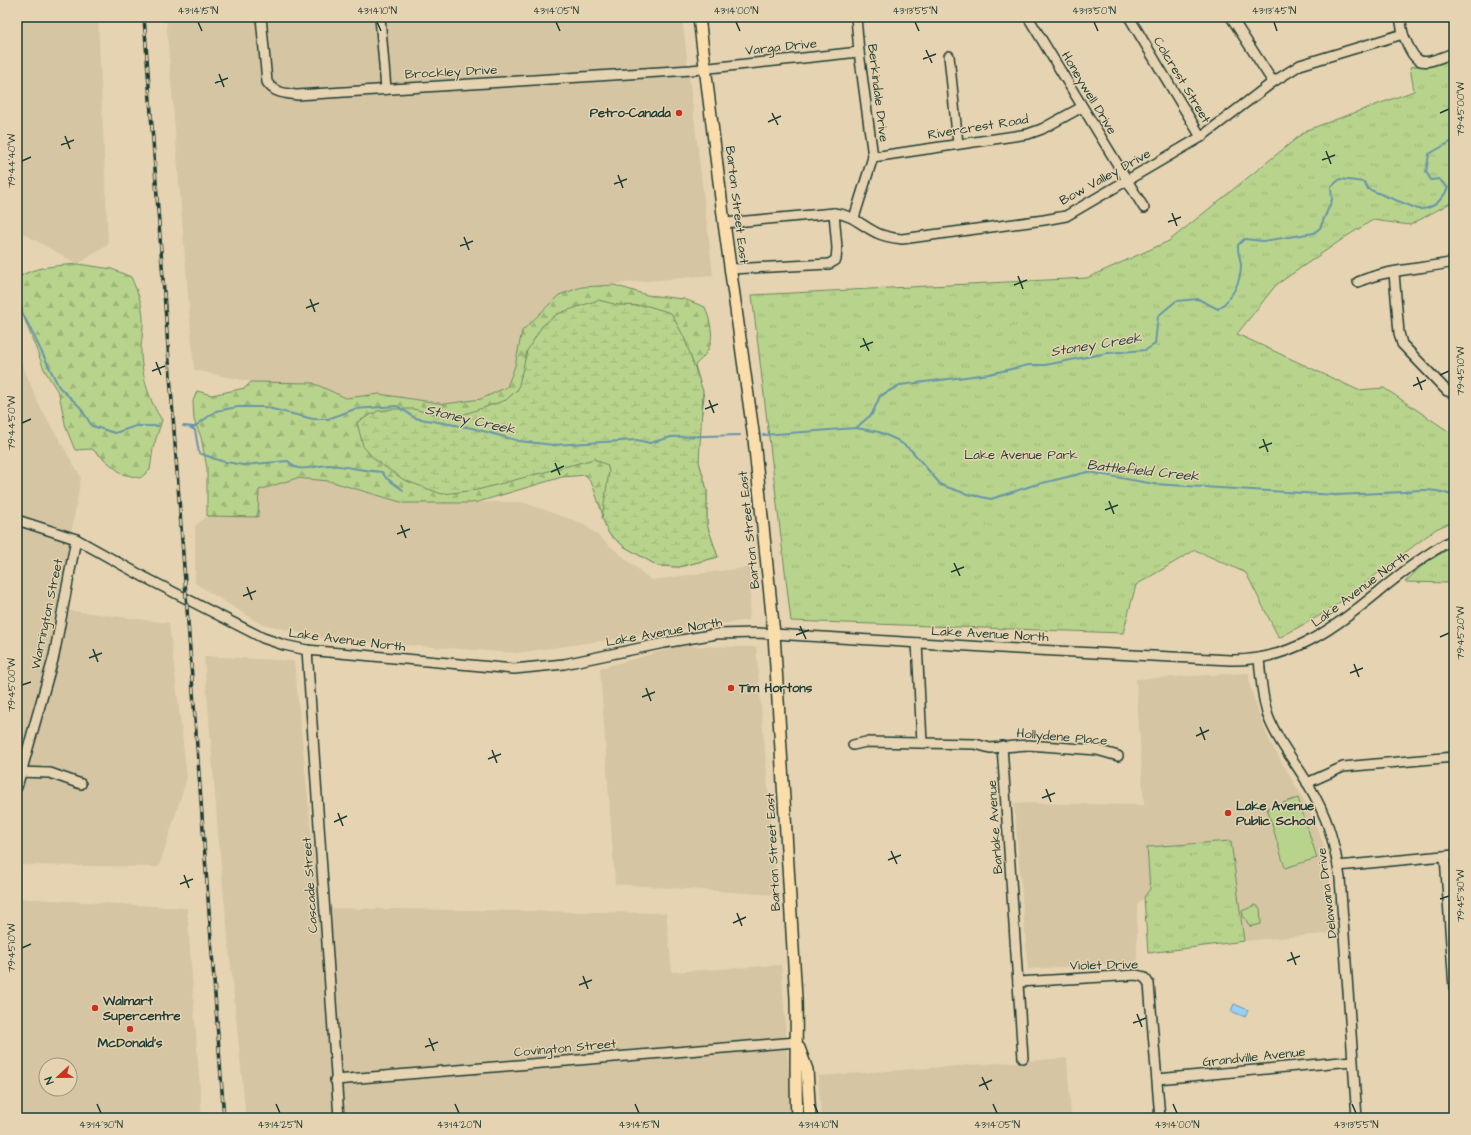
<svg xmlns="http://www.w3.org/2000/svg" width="1471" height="1135" font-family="'Architects Daughter',sans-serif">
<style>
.built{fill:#d5c5a3;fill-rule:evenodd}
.green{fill:#b8d48c;stroke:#6c8860}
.forest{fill:url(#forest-firs);stroke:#6c8860}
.wetland{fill:url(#wetland-marsh);stroke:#6c8860}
.park{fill:url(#park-tufts);stroke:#6c8860}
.water{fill:url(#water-ripples);stroke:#6795a9}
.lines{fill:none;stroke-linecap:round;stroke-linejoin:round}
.stream{stroke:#6795a9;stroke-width:2}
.minor-casing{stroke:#1f3d34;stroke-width:12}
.major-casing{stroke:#1f3d34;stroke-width:14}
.minor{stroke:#e6d3b1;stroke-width:9}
.major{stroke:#fbddab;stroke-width:11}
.rail-casing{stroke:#1f3d34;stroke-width:3.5}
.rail{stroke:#e6d3b1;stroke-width:2;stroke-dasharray:6;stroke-linecap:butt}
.ticks{fill:none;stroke:#1f3d34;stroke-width:1.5}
.poi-dot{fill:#c8321e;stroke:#e6d3b1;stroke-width:1.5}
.labels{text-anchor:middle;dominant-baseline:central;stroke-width:3;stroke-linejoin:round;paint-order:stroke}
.street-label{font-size:13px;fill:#1f3d34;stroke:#e6d3b1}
.poi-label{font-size:13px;font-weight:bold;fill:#1f3d34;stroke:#e6d3b1;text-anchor:start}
.park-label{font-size:13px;fill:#274538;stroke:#e6d3b1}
.water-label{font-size:14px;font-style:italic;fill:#25443e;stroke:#e6d3b1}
.neatline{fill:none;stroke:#1f3d34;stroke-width:1.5}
.ticks-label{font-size:10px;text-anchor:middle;fill:#1f3d34}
</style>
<defs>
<pattern id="forest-firs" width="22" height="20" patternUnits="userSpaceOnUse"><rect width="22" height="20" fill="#b8d48c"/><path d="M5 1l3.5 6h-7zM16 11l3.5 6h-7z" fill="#9eb779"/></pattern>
<pattern id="wetland-marsh" width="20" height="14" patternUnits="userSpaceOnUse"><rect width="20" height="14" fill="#b8d48c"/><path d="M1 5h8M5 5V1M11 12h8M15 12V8" fill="none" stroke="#9eb779"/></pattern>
<pattern id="park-tufts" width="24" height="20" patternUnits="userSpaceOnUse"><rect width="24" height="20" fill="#b8d48c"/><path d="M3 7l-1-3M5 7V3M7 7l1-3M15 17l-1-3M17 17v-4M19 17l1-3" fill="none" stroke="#9eb779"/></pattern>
<pattern id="water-ripples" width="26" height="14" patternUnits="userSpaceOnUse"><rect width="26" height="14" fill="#97d0f7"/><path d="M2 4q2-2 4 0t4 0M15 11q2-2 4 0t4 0" fill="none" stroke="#7baac9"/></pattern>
</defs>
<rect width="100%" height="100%" fill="#e6d3b1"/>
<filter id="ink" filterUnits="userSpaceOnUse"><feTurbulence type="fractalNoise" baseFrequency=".025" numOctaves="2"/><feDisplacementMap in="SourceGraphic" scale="8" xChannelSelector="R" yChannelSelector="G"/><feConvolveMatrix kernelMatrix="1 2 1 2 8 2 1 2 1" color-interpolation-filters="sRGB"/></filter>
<g filter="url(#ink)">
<g class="built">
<polygon points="17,17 98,17 108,245 78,264 17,230"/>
<polygon points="166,17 682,17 713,275 582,287 515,366 507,387 481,399 445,404 379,394 346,398 313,383 251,382 194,370"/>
<polygon points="17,352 39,405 81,477 58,609 169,623 187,778 159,867 17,865"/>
<polygon points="297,478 329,481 404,503 522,502 584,524 651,580 752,567 749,620 516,653 325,639 259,623 195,583 195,526 207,516 230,517 259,490"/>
<polygon points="681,646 756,647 777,895 615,884 600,668"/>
<polygon points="204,656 294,661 319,908 666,913 672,972 781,965 792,1118 246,1118 220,856"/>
<polygon points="1249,673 1250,686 1256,705 1269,740 1305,802 1322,840 1328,866 1334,933 1244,941 1240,906 1147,848 1150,889 1137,906 1137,963 1028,969 1014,803 1144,805 1136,679"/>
<path d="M17,898L187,908L202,1118H17ZM46,1065H70V1089H46Z"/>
<polygon points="1067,1058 1071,1118 821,1118 818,1076"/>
</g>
<polygon class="green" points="1298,798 1317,858 1285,868 1267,808"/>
<g class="forest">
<path d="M78,264L112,269L131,277C138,293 144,307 143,325C143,335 140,346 141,356C143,379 149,401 162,420L153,448L150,470L140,478L122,474L92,449L75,450L66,428L59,394L44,369L23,315L17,278C36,266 56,266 78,264Z"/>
<path d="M614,285L647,295L684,299L705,307C714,332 716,347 695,365L704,397L698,440L699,462L707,490V525L718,557L679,567L658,566L625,547L609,534L593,486L586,475L562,477L478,502L470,503H404L329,481L297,478L259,490L258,517L207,516V468L201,437L194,420L193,401L197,391L212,395L245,388L251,382L313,383L346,398L379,394L445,404L481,399L507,387L515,366L522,331L559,295L582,287Z"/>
</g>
<polygon class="wetland" points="598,300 618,305 648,306 671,313 684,337 703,391 699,462 707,490 707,525 718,557 679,567 658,566 625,547 609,534 602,518 609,471 607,465 594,459 477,490 442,494 404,480 375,460 363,446 357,422 378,411 392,409 413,409 433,414 462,415 506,400 518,389 527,351 542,326 557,314"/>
<g class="park">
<polygon points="1454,60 1454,201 1410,225 1373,220 1347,236 1276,285 1237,334 1358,390 1384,388 1454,435 1454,521 1436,529 1328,611 1279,638 1246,573 1195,550 1136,585 1123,633 791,621 752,295 1087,278 1169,241 1307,130 1414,91 1410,67"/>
<polygon points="1454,546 1454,583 1405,582 1425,563"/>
<polygon points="1231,841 1244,941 1148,953 1144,897 1150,889 1147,847"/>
<polygon points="1256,905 1260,908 1261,924 1251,927 1249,925 1245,918 1243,918 1242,911"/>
</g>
<polygon class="water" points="1234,1004 1248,1010 1245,1017 1231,1011"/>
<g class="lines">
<g class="stream">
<polyline points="17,302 59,387 80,407 92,426 115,433 136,426 158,426"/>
<polyline points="183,426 194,427 216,411 238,407 264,407 313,419 328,419 355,409 397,406 415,418 472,428 519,441 554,445 637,440 650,443 671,437 740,435"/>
<path d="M189,427L195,430L199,453L221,461L243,465L288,461C291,464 293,467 298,468C308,470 318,465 329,465C347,466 364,471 382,472L386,478L403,490"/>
<path d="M856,428L872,414L880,396L900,385L989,374L1029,365H1045L1107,353L1146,350L1155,344L1158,316L1176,301L1198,299L1218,309C1231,300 1241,282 1241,266C1241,259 1237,252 1238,245L1244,239L1263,241L1314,233L1320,228L1332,200L1331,187L1340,179L1364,182L1368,189L1418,209C1432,210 1442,200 1448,188L1439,179L1431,180L1426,172L1429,154L1454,140"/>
<path d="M763,435L856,428L879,432L897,440L911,450L941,485L967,494L991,499L1034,485L1088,472L1154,484L1336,495L1404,492C1419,488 1440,490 1454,496"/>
</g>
<g class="minor-casing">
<g id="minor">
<path d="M261,17L267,82C274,93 284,93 297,95L691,70L859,52"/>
<polyline points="380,17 386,89"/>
<polyline points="1028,17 1144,208"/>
<polyline points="1129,17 1201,137"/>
<polyline points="1231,17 1273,82"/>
<polyline points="1400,17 1403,34"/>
<polyline points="949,56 958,144"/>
<polyline points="873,157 1028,134 1042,129 1082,107"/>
<polyline points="854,218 873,157 859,52 856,17"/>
<path d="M724,223L834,213C854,215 860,225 877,233C885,237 894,238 902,239L1044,220L1066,216L1201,137L1273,82L1300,65L1403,34C1417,69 1420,65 1454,53"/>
<polyline points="731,269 829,264 836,260 837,248 834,213"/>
<polyline points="1394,273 1399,333 1402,344 1447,391 1454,393"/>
<path d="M1358,282C1386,269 1423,269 1454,262"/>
<path d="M17,520L76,539L144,577L263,638L284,645L307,650L514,669L564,664L664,643L716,634L758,633L1017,649L1230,660C1326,662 1376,579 1454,539"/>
<polyline points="917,643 922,743"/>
<polyline points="307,650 339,1118"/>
<path d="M1259,659C1261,678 1262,698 1268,716C1277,741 1295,761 1308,784C1328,818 1334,840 1340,878L1357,1118"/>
<polyline points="853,745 866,742 975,744 990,748 1028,745 1097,750 1118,756"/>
<polyline points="1002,746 1023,1058"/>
<polyline points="17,772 50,773 81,784"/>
<polyline points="1307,783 1343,767 1454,757"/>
<polyline points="17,787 54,656 76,539"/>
<polyline points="1445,856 1454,987"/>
<polyline points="1338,866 1454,855"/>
<path d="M1018,982L1136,975C1143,976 1146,978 1149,984L1160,1118"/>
<polyline points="1157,1079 1352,1061"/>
<polyline points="335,1080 797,1042"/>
</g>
</g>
<g class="major-casing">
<g id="major">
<path d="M699,17L724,223L754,439L774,634L796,998C797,1038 795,1078 797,1118"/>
<polyline points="799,1048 807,1070 810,1118"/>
</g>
</g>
<use href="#minor" class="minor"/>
<use href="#major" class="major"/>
<g class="rail-casing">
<polyline id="rail" points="144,17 224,1118"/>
</g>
<use href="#rail" class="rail"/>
</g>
</g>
<path class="ticks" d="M198,22L202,31M377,22L381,31M556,22L560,31M736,22L740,31M915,22L919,31M1094,22L1098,31M1274,22L1277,31M926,50L932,63M923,59L936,54M219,74L224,87M215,83L228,78M772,113L778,125M1440,113L1449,109M768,122L781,116M65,136L70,149M61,145L74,140M1326,151L1331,164M1322,160L1335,155M22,161L31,157M618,175L623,188M614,184L627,179M1172,213L1177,226M1168,222L1181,217M464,237L469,250M460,246L473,241M1018,276L1023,289M1014,285L1027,280M310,299L315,312M306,308L319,303M863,338L869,351M860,347L873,342M156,362L161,375M152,371L165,366M1440,375L1449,371M1417,377L1422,390M1413,386L1426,380M709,400L714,413M705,409L718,404M22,423L31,419M1263,439L1268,452M1259,448L1272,443M555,463L560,475M551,472L564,466M1109,501L1114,514M1105,510L1118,505M401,525L406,538M397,534L410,529M954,563L960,576M951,572L964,567M247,587L252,600M243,596L256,591M800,626L806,639M796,635L809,630M1440,637L1449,633M93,649L98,662M89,658L102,653M1354,664L1359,677M1350,673L1363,668M22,685L31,682M646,688L651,701M642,697L655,692M1200,727L1205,740M1196,736L1209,730M492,750L497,763M488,759L501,754M1046,789L1051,802M1042,798L1055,793M338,813L343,826M334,822L347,816M891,851L897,864M888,860L901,855M184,875L189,888M180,884L193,879M1440,899L1449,896M737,913L742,926M733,923L746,917M22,948L31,944M1291,952L1296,965M1287,961L1300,956M583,976L588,989M579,985L592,980M1137,1014L1142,1027M1133,1023L1146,1018M429,1038L434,1051M425,1047L438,1042M982,1077L988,1090M979,1086L992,1080M97,1104L101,1113M276,1104L280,1113M455,1104L459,1113M635,1104L639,1113M814,1104L818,1113M993,1104L997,1113M1173,1104L1177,1113M1352,1104L1356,1113"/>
<g class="poi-dot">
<circle cx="679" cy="113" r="4"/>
<circle cx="731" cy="688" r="4"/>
<circle cx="1228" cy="813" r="4"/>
<circle cx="95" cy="1008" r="4"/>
<circle cx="130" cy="1029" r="4"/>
</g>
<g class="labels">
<g class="street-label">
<text transform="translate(781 47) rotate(-6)">Varga Drive</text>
<text transform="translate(451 72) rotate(-3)">Brockley Drive</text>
<text transform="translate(1182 80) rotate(59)">Colcrest Street</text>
<text transform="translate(878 93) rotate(83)">Berkindale Drive</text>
<text transform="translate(1089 93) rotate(59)">Honeywell Drive</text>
<text transform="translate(978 127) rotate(-9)">Rivercrest Road</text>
<text transform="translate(1105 177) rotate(-29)">Bow Valley Drive</text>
<text transform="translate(737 205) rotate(83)">Barton Street East</text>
<text transform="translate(749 530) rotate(-96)">Barton Street East</text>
<text transform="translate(1360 589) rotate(-37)">Lake Avenue North</text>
<text transform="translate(47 614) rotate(-78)">Warrington Street</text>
<text transform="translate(664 632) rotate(-10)">Lake Avenue North</text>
<text transform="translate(990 634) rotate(3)">Lake Avenue North</text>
<text transform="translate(347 640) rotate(7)">Lake Avenue North</text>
<text transform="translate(1062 737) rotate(5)">Hollydene Place</text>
<text transform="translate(995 827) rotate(-94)">Barlake Avenue</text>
<text transform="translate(773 852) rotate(-93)">Barton Street East</text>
<text transform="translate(310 885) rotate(-94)">Cascade Street</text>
<text transform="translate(1327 893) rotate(-97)">Delawana Drive</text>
<text transform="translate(1104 965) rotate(-1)">Violet Drive</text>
<text transform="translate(565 1048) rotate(-5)">Covington Street</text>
<text transform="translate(1254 1057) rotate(-6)">Grandville Avenue</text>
</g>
<g class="poi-label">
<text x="671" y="113" text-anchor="end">Petro-Canada</text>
<text x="739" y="688">Tim Hortons</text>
<text x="1236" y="806">Lake Avenue<tspan x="1236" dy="15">Public School</tspan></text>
<text x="103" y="1001">Walmart<tspan x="103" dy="15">Supercentre</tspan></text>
<text x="130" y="1043" text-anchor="middle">McDonald's</text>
</g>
<g class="park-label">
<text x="1021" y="455">Lake Avenue Park</text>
</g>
<g class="water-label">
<text transform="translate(1096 345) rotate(-9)">Stoney Creek</text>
<text transform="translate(470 420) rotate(13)">Stoney Creek</text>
<text transform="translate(1143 471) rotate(6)">Battlefield Creek</text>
</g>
</g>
<rect width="1471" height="1135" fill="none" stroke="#e6d3b1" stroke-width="44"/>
<g transform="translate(58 1077) rotate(248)"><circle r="19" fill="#e6d3b1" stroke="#96977f"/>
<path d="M0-3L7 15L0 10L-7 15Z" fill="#c8321e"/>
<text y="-6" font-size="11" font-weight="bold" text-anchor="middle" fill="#1f3d34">N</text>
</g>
<rect x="22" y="22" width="1427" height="1091" class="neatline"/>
<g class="ticks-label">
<text x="198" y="14">43°14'15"N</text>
<text x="377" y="14">43°14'10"N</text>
<text x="556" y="14">43°14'05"N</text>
<text x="736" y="14">43°14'00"N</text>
<text x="915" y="14">43°13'55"N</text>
<text x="1094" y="14">43°13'50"N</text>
<text x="1274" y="14">43°13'45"N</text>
<text transform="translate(1460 109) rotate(-90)" y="4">79°45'00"W</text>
<text transform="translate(11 161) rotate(-90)" y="4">79°44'40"W</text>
<text transform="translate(1460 371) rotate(-90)" y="4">79°45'10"W</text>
<text transform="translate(11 423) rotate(-90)" y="4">79°44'50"W</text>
<text transform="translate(1460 633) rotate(-90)" y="4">79°45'20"W</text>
<text transform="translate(11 685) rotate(-90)" y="4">79°45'00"W</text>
<text transform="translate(1460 896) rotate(-90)" y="4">79°45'30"W</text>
<text transform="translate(11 948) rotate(-90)" y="4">79°45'10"W</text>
<text x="101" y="1128">43°14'30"N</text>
<text x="280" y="1128">43°14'25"N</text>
<text x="459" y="1128">43°14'20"N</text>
<text x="639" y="1128">43°14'15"N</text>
<text x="818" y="1128">43°14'10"N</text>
<text x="997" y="1128">43°14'05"N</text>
<text x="1177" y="1128">43°14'00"N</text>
<text x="1356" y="1128">43°13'55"N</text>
</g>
</svg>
